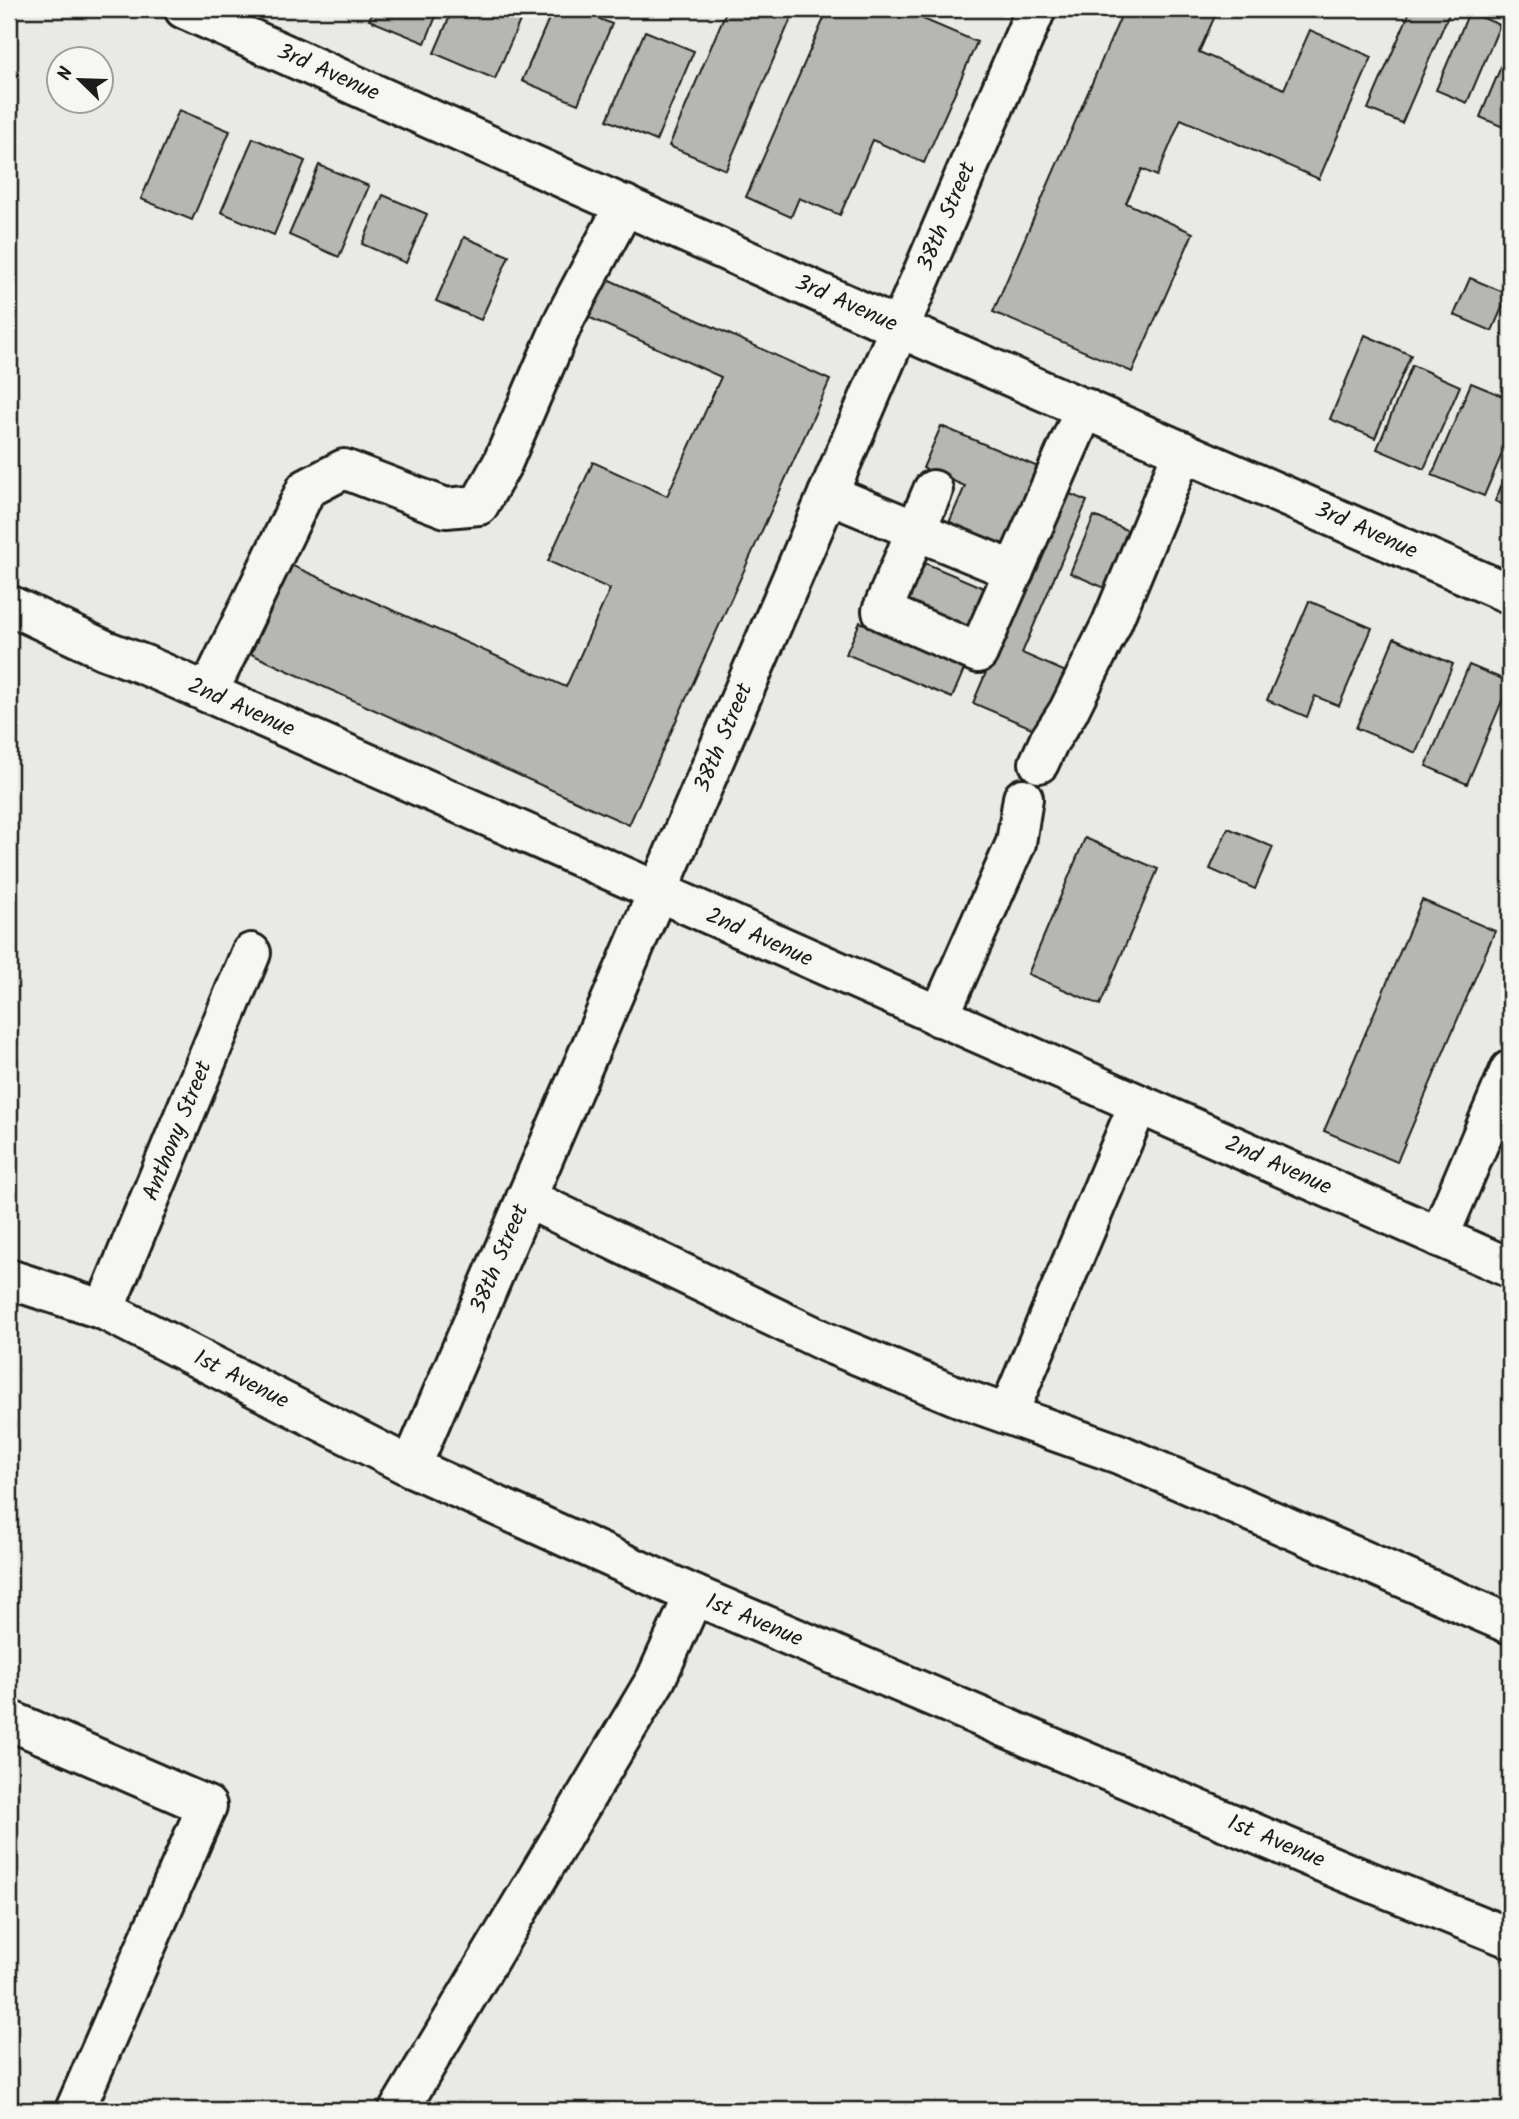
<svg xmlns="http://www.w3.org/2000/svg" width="1519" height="2119" font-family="Kalam,sans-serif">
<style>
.building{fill:#b6b6b3;stroke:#1c1c1c;stroke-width:2}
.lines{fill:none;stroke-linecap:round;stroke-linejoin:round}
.minor-casing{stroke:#1c1c1c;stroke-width:44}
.major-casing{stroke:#1c1c1c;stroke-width:44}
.minor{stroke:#f6f6f2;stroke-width:38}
.major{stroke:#f6f6f2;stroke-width:38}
.labels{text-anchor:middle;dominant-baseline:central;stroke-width:7;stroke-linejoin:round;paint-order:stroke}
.street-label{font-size:23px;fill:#1c1c1c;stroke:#f6f6f2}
</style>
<rect width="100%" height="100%" fill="#e9e9e5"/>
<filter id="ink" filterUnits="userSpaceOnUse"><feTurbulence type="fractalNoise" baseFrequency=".0143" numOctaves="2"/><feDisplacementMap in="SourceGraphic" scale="14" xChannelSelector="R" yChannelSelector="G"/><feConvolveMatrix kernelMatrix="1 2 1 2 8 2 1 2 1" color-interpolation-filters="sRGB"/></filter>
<g filter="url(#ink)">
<g class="building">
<polygon points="374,9 439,9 425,43 369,20"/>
<polygon points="453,9 525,9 495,79 434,53"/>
<polygon points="553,9 576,9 612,24 578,104 522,81"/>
<polygon points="727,9 795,9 726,170 669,146"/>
<polygon points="828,9 900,9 977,42 924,163 873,140 840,215 799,198 791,217 746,197"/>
<polygon points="1124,9 1218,9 1199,52 1284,89 1310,30 1372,57 1319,179 1181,119 1157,176 1142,169 1126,203 1193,233 1132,372 993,312"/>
<polygon points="1411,9 1451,9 1402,123 1368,109"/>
<polygon points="1469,12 1500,25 1467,103 1436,90"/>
<polygon points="645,31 694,51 656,141 607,120"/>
<polygon points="1510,45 1510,130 1480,117"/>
<polygon points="179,110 230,131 192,220 141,199"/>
<polygon points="253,138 305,161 274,235 221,212"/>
<polygon points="319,165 369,186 339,257 289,235"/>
<polygon points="383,195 427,214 406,263 362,244"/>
<polygon points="464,237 509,256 481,320 436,301"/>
<polygon points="603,277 830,380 629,825 251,654 291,565 566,687 610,589 548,561 593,462 667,496 721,377 586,316"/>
<polygon points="1470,278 1508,294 1492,331 1454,315"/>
<polygon points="1365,335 1411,355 1375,438 1330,419"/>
<polygon points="1412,365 1460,386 1424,469 1377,449"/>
<polygon points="1471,383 1510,399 1510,435 1484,496 1432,475"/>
<polygon points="941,426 1038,467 1004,549 948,525 965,486 923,468"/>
<polygon points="1510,465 1510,508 1495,501"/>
<polygon points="1063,491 1087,501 1022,653 1066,672 1041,732 973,703"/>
<polygon points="1094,516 1138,535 1114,592 1070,573"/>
<polygon points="920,561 986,589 967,634 901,606"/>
<polygon points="1309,601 1372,628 1339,706 1315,696 1307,717 1267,700"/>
<polygon points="860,622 965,667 952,698 846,654"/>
<polygon points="1394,638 1453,664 1416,753 1356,728"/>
<polygon points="1469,665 1510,682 1467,784 1426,766"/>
<polygon points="1228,828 1273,847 1255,889 1210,869"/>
<polygon points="1085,838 1158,869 1100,1005 1028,974"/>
<polygon points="1422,900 1495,931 1397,1162 1324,1131"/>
</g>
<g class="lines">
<g class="minor-casing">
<g id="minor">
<polyline points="184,9 899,328 1510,594"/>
<polyline points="933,490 882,611 978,653 1085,408"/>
<polyline points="828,494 1014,571"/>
<polyline points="208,693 306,489 344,469 446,508 479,505 502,464 565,318 625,205"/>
<polyline points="1039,763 1049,741 1068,712 1111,625 1183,451"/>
<polyline points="939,1017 1016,843 1023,798"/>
<polyline points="526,1198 828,1343 964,1399 1119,1454 1510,1624"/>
<polyline points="1439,1237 1510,1070"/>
<polyline points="9,1279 104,1310 411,1467 694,1595 1343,1871 1510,1938"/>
<polyline points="104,1310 251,953"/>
<polyline points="1008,1414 1138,1105"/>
<polyline points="411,1467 1036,9"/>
<polyline points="9,1720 207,1806 75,2110"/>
<polyline points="399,2110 656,1679 694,1595"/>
</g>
</g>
<g class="major-casing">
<polyline id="major" points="9,605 105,650 145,665 1510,1268"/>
</g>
<use href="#minor" class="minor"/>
<use href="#major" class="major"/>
</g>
</g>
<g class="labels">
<g class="street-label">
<text transform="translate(328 73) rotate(24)">3rd Avenue</text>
<text transform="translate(947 217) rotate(-67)">38th Street</text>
<text transform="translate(846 304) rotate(24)">3rd Avenue</text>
<text transform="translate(1366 531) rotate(24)">3rd Avenue</text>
<text transform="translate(241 708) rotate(24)">2nd Avenue</text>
<text transform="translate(724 738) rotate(-67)">38th Street</text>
<text transform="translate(759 938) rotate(24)">2nd Avenue</text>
<text transform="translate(178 1131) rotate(-68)">Anthony Street</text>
<text transform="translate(1278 1166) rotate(24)">2nd Avenue</text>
<text transform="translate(500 1259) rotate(-67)">38th Street</text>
<text transform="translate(241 1380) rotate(27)">1st Avenue</text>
<text transform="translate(754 1621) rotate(23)">1st Avenue</text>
<text transform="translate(1276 1842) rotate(23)">1st Avenue</text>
</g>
</g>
<rect width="1519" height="2119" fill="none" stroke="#f6f6f2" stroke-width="35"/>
<rect x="18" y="18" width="1484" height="2084" fill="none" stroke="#1c1c1c" stroke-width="2.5" filter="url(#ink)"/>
<g transform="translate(80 80) rotate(293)"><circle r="33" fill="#f6f6f2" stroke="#9f9f9c" stroke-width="2"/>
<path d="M0-5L12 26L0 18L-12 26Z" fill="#1c1c1c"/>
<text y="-10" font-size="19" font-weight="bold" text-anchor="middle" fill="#1c1c1c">N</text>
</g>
</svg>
